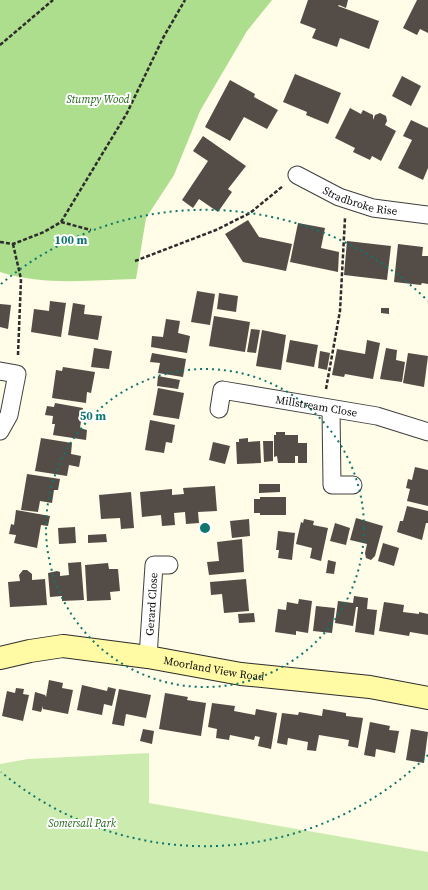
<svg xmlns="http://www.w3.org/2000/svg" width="428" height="890" font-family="'Source Serif 4',serif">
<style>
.green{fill:#ccecaf}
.forest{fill:#adde8d}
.building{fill:#544c46}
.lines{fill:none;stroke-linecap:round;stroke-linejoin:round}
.street-casing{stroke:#3e3e3e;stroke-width:19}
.secondary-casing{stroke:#2d2d2d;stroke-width:24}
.path{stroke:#2d2d2d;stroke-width:2.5;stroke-dasharray:4 2;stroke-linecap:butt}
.street{stroke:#fff;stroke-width:17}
.secondary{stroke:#fffaa3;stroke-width:22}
.ring{fill:none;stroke:#0f766e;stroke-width:2;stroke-dasharray:2 4}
.labels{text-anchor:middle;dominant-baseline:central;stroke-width:4;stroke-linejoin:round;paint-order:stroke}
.park-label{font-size:11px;font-style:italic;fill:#236717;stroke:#fff}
.street-label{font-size:11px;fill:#0b0b0b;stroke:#fff}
.centre{fill:#0f766e;stroke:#fff;stroke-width:2}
.ring-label{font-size:12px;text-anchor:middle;font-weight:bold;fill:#0f766e;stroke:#fff;stroke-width:4;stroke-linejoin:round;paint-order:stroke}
</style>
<rect width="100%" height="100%" fill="#fffce8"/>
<polygon class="green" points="149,753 149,803 428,852 428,890 0,890 0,764 28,759"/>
<path class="forest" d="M0,0H272L247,31L200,111L174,175L146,218L136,279C90,280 44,286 0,272Z"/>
<g class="building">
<polygon points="308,0 348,0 346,8 339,5 338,6 379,21 369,49 340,38 337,47 312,38 316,29 300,23"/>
<polygon points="417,0 428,0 428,33 420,29 417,35 403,28"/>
<polygon points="295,74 341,93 328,124 306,115 307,112 283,102"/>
<polygon points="402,76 421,86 411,106 392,96"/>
<polygon points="230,80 255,94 254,97 278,110 267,129 244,117 230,141 205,127"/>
<polygon points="350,108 361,114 363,110 373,115 373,120 375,115 380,113 386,116 387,121 385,125 396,131 381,161 372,156 370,160 353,152 355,148 335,138"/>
<polygon points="411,120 428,128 428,168 423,180 398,168 412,140 403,136"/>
<polygon points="203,136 246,166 228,189 232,192 218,212 199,199 193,208 182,200 208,161 193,151"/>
<polygon points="248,220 259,237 292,244 286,271 243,262 225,234"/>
<polygon points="298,223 325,228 321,248 339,252 338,272 290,262"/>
<polygon points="347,241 391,246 387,280 344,275"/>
<polygon points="398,244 423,247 422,256 428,256 428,284 422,283 421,285 394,282"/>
<polygon points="197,291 215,294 210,325 191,322"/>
<polygon points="219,293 238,296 236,312 217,309"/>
<polygon points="50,301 66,303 61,337 31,332 34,309 49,311"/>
<polygon points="73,303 85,305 84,314 102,316 98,340 68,335"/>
<polygon points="0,304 11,305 8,329 0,327"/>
<polygon points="381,308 389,308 389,314 381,313"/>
<polygon points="214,316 250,322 245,352 209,346"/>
<polygon points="166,319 180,321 178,333 190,336 187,353 151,347 152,336 163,337"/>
<polygon points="251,329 260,330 256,353 247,352"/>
<polygon points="262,330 286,335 281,370 256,366"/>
<polygon points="290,340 318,345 314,367 286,362"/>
<polygon points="367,340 380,343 373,379 345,374 344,377 332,375 337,349 365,354"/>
<polygon points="94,348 112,351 109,369 91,367"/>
<polygon points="386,348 397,350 396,360 405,362 402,382 380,379"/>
<polygon points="320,351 330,353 327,370 318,368"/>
<polygon points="152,353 186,359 183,377 158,373 160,363 150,362"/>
<polygon points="408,353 428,356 424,387 403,383"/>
<polygon points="63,367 95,372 91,393 87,392 86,403 52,398 56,370 62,371"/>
<polygon points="158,376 180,380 178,389 157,386"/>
<polygon points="158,388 184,393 179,419 153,415"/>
<polygon points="55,403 83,408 80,428 87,430 86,440 53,435 55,424 52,424 53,416 45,415 47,406 54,407"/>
<polygon points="150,420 175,425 172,443 166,442 164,453 145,450"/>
<polygon points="276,432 285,432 285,435 298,435 298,443 307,443 307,463 298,463 298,456 295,456 295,463 278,463 277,456 274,457 274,435 276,435"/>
<polygon points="41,438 72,443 71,454 81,456 79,467 69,465 67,476 35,471"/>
<polygon points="248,438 248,442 260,441 261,463 237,464 236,442 239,442 239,439"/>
<polygon points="263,441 273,441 273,461 264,462"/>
<polygon points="213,442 230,446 225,464 209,460"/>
<polygon points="415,467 428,470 428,506 407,501 410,489 406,488 408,479 412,480"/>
<polygon points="27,474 60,479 58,490 54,490 52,503 40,501 38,512 21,510"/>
<polygon points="259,484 280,484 280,492 259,493"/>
<polygon points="215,486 217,511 198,512 199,523 186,524 185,512 174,513 175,525 162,526 161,515 142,517 140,492 172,489 172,495 184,494 183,488"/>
<polygon points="131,492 134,528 121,529 120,518 101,519 99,495"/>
<polygon points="260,497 286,497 286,515 260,515 260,513 254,513 254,499 260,499"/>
<polygon points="407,506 428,511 428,523 426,523 422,540 397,532 400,521 403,521"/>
<polygon points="16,510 50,516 48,526 41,525 37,548 14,543 16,535 9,534 11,524 14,525"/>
<polygon points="356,518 383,526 375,556 371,560 366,558 365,553 367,544 350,540"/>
<polygon points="249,519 250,536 232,538 230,521"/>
<polygon points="304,519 314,521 313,525 328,528 321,561 310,558 312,548 296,544 301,522 303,523"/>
<polygon points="335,523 350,528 346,545 330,541"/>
<polygon points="75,527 76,543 59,544 58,528"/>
<polygon points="278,531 295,533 292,560 278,558 279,550 276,550"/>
<polygon points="106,534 107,542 88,543 88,535"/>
<polygon points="242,539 244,572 209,575 207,562 219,561 217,542"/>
<polygon points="383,543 399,548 394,566 378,561"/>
<polygon points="328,560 336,562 334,574 326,573"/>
<polygon points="81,562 84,600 62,601 62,596 50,597 48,573 57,571 60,572 60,576 69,575 68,563"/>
<polygon points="108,563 109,569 118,569 120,591 110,592 111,600 87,601 85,565"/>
<polygon points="23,570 27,570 32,574 32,580 45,579 47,605 10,607 8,582 20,581 19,575"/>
<polygon points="246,579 249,611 224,613 222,594 211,595 210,582"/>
<polygon points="354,596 368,598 367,609 377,610 374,635 355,632 358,607 356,607 353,626 335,623 338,601 353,603"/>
<polygon points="299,599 312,601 308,633 296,631 296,635 275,632 278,609 286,610 287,602 298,604"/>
<polygon points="384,602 404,605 403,612 419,614 419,612 428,614 428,635 410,632 409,636 379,631"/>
<polygon points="316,606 335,608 332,633 313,631"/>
<polygon points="254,613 255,622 239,623 238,614"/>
<polygon points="49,680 63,683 62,688 73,690 68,714 43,709 43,706 41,712 32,710 35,692 45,695 46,697"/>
<polygon points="82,685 107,691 108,687 116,689 112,706 104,704 102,715 77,710"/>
<polygon points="16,688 24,689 23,694 29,695 23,721 2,716 7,691 15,693"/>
<polygon points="119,689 151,695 146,718 126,714 124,726 112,724"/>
<polygon points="165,693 188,697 187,700 206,703 201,736 159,729"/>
<polygon points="212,703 235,706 234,711 255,715 256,709 277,713 271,749 258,746 260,737 255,736 254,740 230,735 229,740 216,738 217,729 208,727"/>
<polygon points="323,709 346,713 346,716 363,718 358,748 348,746 349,740 319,735 316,751 307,750 308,742 288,738 287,745 277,743 282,713 298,715 299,712 322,716"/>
<polygon points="370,722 390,726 389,730 399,731 395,753 376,749 375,757 364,755"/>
<polygon points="143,729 154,731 152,744 140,741"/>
<polygon points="411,729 428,732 424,763 406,760"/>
</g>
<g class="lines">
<g class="street-casing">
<g id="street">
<path id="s1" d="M297,175L339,197L373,208L428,215"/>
<polyline points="0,371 17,374 9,415 0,431"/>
<path id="s2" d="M219,409L222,390L377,416L428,432"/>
<polyline points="331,409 332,485 353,485"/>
<path id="s3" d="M148,657L154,565H169"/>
</g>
</g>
<g class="secondary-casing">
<g id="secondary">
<path id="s4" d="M0,658L30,651L63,646L148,657L241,674L370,687L428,698"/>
</g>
</g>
<g class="path">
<polyline points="0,45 53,0"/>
<polyline points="61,222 91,230"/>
<polyline points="0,242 13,244 44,232 61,222 127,113 163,38 185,0"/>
<polyline points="13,244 21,279 18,355"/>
<polyline points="135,261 216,230 250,213 283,186"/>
<polyline points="326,389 340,311 345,218"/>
</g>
<use href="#street" class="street"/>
<use href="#secondary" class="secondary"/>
</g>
<g class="ring">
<circle cx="205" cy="528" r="159"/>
<path d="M428 755A318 318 0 0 1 1 772M1 284A318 318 0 0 1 428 301"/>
</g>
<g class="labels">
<g class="park-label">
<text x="98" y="99">Stumpy Wood</text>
<text x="82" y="823">Somersall Park</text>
</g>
<g class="street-label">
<text stroke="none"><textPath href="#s1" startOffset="69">Stradbroke Rise</textPath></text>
<text stroke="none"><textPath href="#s2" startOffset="115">Millstream Close</textPath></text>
<text stroke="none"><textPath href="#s3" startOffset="53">Gerard Close</textPath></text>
<text stroke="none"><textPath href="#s4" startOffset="217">Moorland View Road</textPath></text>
</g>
</g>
<circle cx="205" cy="528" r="6" class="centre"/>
<g class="ring-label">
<text x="71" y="244">100 m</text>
<text x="93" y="420">50 m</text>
</g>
</svg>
